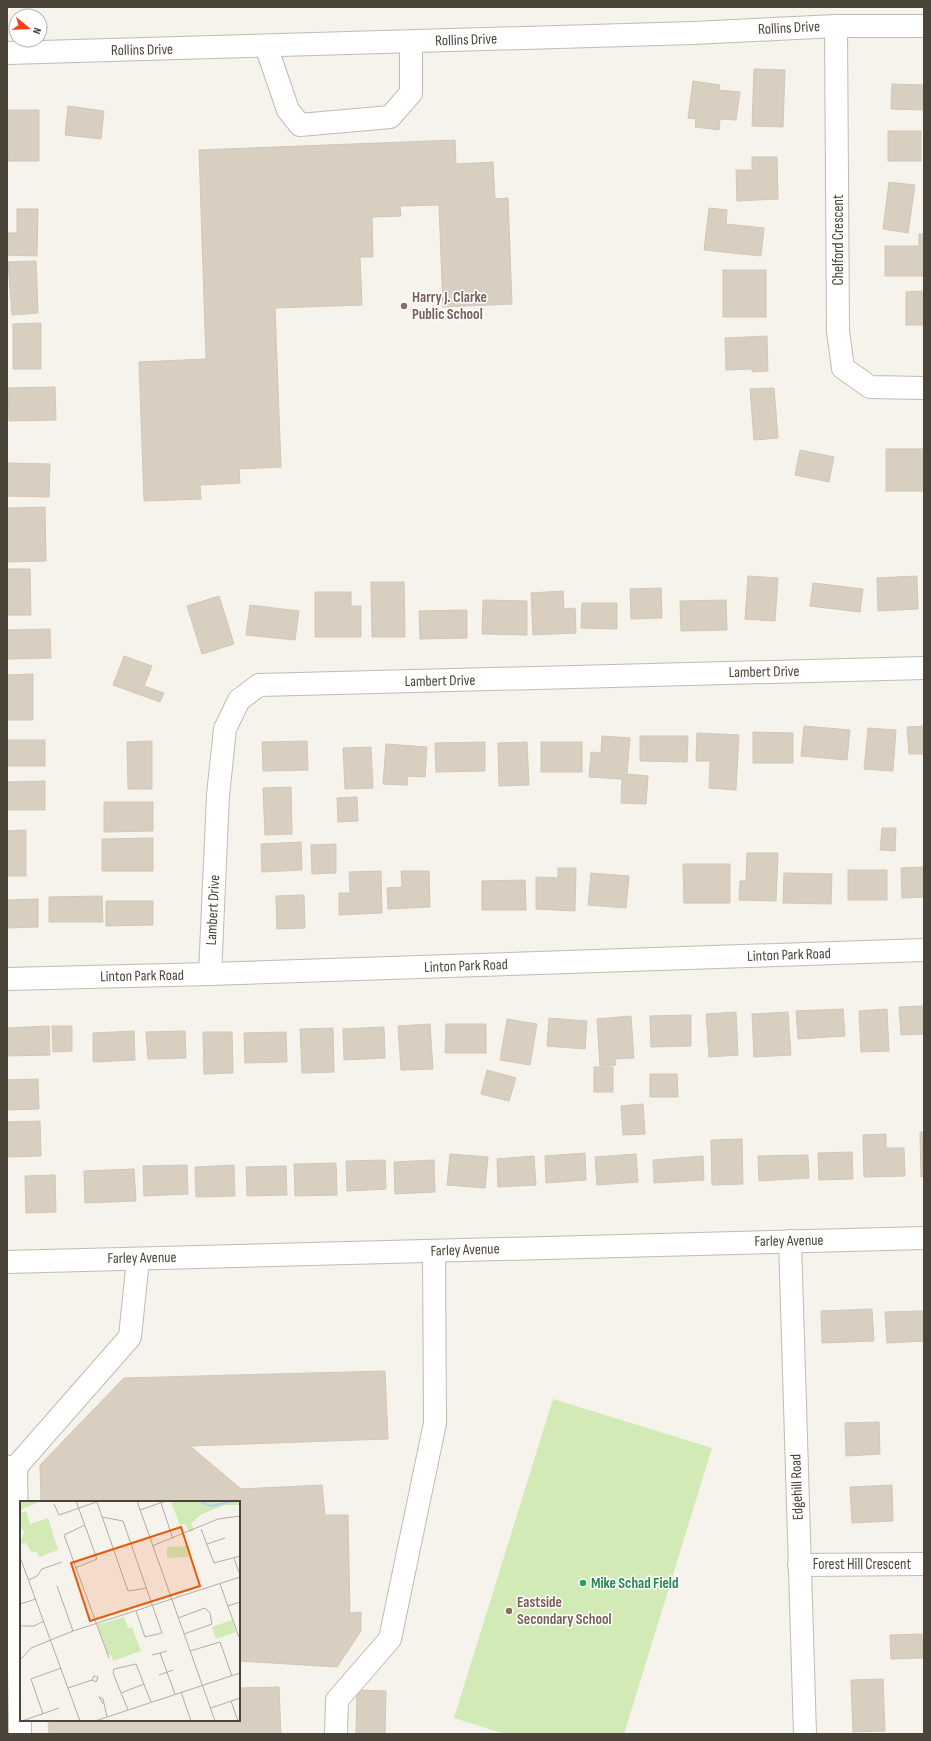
<svg xmlns="http://www.w3.org/2000/svg" width="931" height="1741" font-family="'Sofia Sans Condensed',sans-serif">
<style>
.green{fill:#d2eab5}
.building{fill:#d8cfc1;stroke:#d3c7b4}
.lines{fill:none;stroke-linecap:round;stroke-linejoin:round}
.minor-casing{stroke:#c2bbae;stroke-width:24}
.minor{stroke:#fff;stroke-width:22}
.education-dot{fill:#8d6e63;stroke:#fff;stroke-width:1.5}
.leisure-dot{fill:#2e9e5b;stroke:#fff;stroke-width:1.5}
.labels{text-anchor:middle;dominant-baseline:central;stroke-width:3;stroke-linejoin:round;paint-order:stroke}
.street-label{font-size:15px;fill:#4b4439;stroke:#fff}
.education-label{font-size:15px;font-weight:bold;fill:#785e54;stroke:#fff;text-anchor:start}
.leisure-label{font-size:15px;font-weight:bold;fill:#27864d;stroke:#fff;text-anchor:start}
.inset-river{fill:none;stroke:#a9d4f2;stroke-width:2}
.inset-road{fill:none;stroke:#b2ada4;stroke-width:1}
.view{fill:#e8590c;fill-opacity:0.15;stroke:#e8590c;stroke-width:2}
.inset-edge{fill:none;stroke:#4b4439;stroke-width:2}
</style>
<rect width="100%" height="100%" fill="#f6f3ec"/>
<polygon class="green" points="553,1399 712,1448 624,1734 505,1734 454,1718"/>
<g class="building">
<polygon points="754,69 785,70 783,127 752,126"/>
<polygon points="693,81 720,85 719,90 740,92 736,120 720,119 719,130 695,127 696,119 688,118"/>
<polygon points="892,84 924,85 924,110 891,109"/>
<polygon points="68,106 104,111 101,139 65,135"/>
<polygon points="7,110 39,110 39,161 8,161"/>
<rect x="888" y="131" width="33" height="30"/>
<polygon points="455,140 456,164 493,162 495,199 508,198 512,304 443,307 439,205 400,206 401,216 372,217 373,257 360,257 362,305 275,308 281,467 239,469 240,483 200,485 201,499 144,501 139,362 206,359 199,150"/>
<polygon points="752,157 777,157 778,199 737,201 736,170 752,170"/>
<polygon points="889,182 915,185 908,233 883,229"/>
<polygon points="709,208 727,210 726,224 764,228 761,256 704,250"/>
<polygon points="17,209 38,209 37,256 7,255 7,233 17,233"/>
<polygon points="919,234 924,234 924,276 885,276 885,246 919,246"/>
<polygon points="36,261 38,313 12,315 8,262"/>
<rect x="723" y="270" width="43" height="47"/>
<polygon points="924,291 924,325 906,325 906,292"/>
<polygon points="41,323 41,369 13,369 13,324"/>
<polygon points="767,336 768,371 752,372 752,369 726,370 725,338"/>
<polygon points="55,387 56,420 9,421 8,388"/>
<polygon points="774,388 778,438 754,440 750,389"/>
<rect x="886" y="449" width="38" height="42"/>
<polygon points="800,450 834,457 829,482 795,475"/>
<polygon points="7,463 50,464 49,497 7,496"/>
<polygon points="45,507 46,561 7,562 7,508"/>
<polygon points="7,569 30,569 31,615 7,615"/>
<polygon points="748,576 778,578 775,621 745,619"/>
<polygon points="917,576 918,609 878,611 877,578"/>
<polygon points="371,582 404,582 405,637 372,637"/>
<polygon points="813,583 863,589 860,612 810,606"/>
<polygon points="661,588 662,618 631,619 630,589"/>
<polygon points="563,591 564,609 575,608 576,633 533,635 531,593"/>
<polygon points="315,592 351,592 351,606 361,606 361,637 315,637"/>
<polygon points="219,596 234,644 202,654 187,606"/>
<polygon points="483,600 527,601 527,635 482,634"/>
<polygon points="726,600 727,630 681,631 680,601"/>
<polygon points="582,603 617,603 617,629 581,628"/>
<polygon points="250,605 299,611 295,640 246,635"/>
<polygon points="467,610 467,638 420,639 419,611"/>
<polygon points="50,629 51,658 7,659 7,630"/>
<polygon points="124,656 152,666 144,686 164,693 160,702 113,685"/>
<polygon points="33,674 33,720 7,720 7,675"/>
<polygon points="804,726 850,730 847,760 801,756"/>
<polygon points="924,726 924,754 909,754 907,727"/>
<polygon points="868,728 896,730 893,771 864,769"/>
<polygon points="753,732 793,733 793,763 753,763"/>
<polygon points="697,733 739,735 736,790 709,788 710,761 696,761"/>
<polygon points="602,736 630,738 627,774 648,776 646,804 621,803 622,779 589,777 591,752 601,753"/>
<polygon points="640,736 688,736 687,762 640,761"/>
<rect x="7" y="740" width="38" height="26"/>
<polygon points="152,741 152,789 128,789 127,742"/>
<polygon points="307,741 308,770 263,771 262,742"/>
<polygon points="485,742 485,771 436,772 435,743"/>
<polygon points="527,742 529,785 499,786 498,743"/>
<rect x="541" y="742" width="41" height="30"/>
<polygon points="386,744 427,747 425,777 408,776 407,785 383,784"/>
<polygon points="371,747 373,788 345,789 343,748"/>
<polygon points="45,781 45,810 7,810 7,782"/>
<polygon points="291,787 292,834 265,835 263,788"/>
<polygon points="357,797 358,821 338,822 337,798"/>
<polygon points="104,802 153,802 153,831 104,832"/>
<polygon points="882,828 896,828 895,851 880,850"/>
<polygon points="26,830 26,876 7,876 7,831"/>
<polygon points="153,838 153,871 102,871 102,839"/>
<polygon points="301,842 302,870 262,872 261,844"/>
<polygon points="336,844 336,873 312,874 311,845"/>
<polygon points="747,853 778,853 776,901 739,900 740,881 746,881"/>
<polygon points="683,864 730,864 730,903 684,903"/>
<polygon points="924,867 924,897 902,898 901,868"/>
<polygon points="558,868 576,868 575,911 536,909 536,877 558,878"/>
<rect x="848" y="870" width="39" height="30"/>
<polygon points="381,871 382,913 339,915 339,893 350,893 349,872"/>
<polygon points="401,871 429,871 430,907 388,909 387,888 402,887"/>
<polygon points="591,873 629,876 626,908 588,905"/>
<polygon points="784,873 832,874 831,904 783,903"/>
<polygon points="525,880 526,910 482,910 482,881"/>
<polygon points="304,895 305,928 277,929 276,896"/>
<polygon points="102,896 103,922 49,922 49,897"/>
<polygon points="38,899 38,927 7,928 7,900"/>
<polygon points="106,901 153,901 153,925 106,926"/>
<polygon points="924,1006 924,1034 901,1035 899,1007"/>
<polygon points="843,1009 845,1036 798,1039 796,1011"/>
<polygon points="887,1009 889,1051 861,1052 859,1011"/>
<polygon points="736,1012 738,1055 709,1057 706,1014"/>
<polygon points="788,1012 791,1055 754,1057 752,1014"/>
<polygon points="691,1015 691,1046 651,1047 650,1016"/>
<polygon points="631,1016 634,1058 615,1059 616,1065 600,1066 597,1019"/>
<polygon points="549,1018 587,1021 585,1049 547,1046"/>
<polygon points="507,1019 537,1024 530,1065 500,1060"/>
<polygon points="430,1024 433,1069 401,1070 398,1026"/>
<polygon points="446,1024 486,1024 486,1053 445,1053"/>
<polygon points="49,1026 50,1055 7,1056 7,1028"/>
<polygon points="52,1026 72,1026 72,1051 53,1052"/>
<polygon points="384,1027 385,1058 344,1060 343,1029"/>
<polygon points="333,1028 334,1072 302,1073 300,1029"/>
<polygon points="134,1031 135,1060 93,1062 93,1033"/>
<polygon points="185,1031 186,1058 148,1059 146,1032"/>
<polygon points="203,1032 232,1032 233,1073 204,1074"/>
<polygon points="286,1032 287,1062 245,1063 244,1033"/>
<rect x="594" y="1067" width="19" height="25"/>
<polygon points="487,1070 516,1078 509,1101 481,1094"/>
<polygon points="650,1074 677,1074 678,1097 650,1097"/>
<polygon points="38,1079 39,1109 7,1110 7,1080"/>
<polygon points="643,1104 645,1134 623,1135 621,1106"/>
<polygon points="40,1121 41,1156 7,1157 7,1122"/>
<polygon points="920,1132 924,1132 924,1176 921,1177"/>
<polygon points="886,1134 886,1148 904,1148 905,1176 864,1177 863,1135"/>
<polygon points="742,1139 743,1184 712,1185 711,1140"/>
<polygon points="852,1152 853,1179 819,1180 818,1153"/>
<polygon points="585,1153 586,1180 546,1183 545,1156"/>
<polygon points="450,1154 488,1157 485,1188 447,1185"/>
<polygon points="636,1154 638,1182 597,1185 595,1157"/>
<polygon points="808,1155 809,1178 759,1181 758,1156"/>
<polygon points="534,1156 536,1185 498,1187 497,1159"/>
<polygon points="703,1156 704,1180 654,1183 653,1160"/>
<polygon points="385,1160 386,1189 347,1191 346,1161"/>
<polygon points="434,1160 435,1192 395,1194 394,1162"/>
<polygon points="336,1163 337,1195 295,1196 294,1164"/>
<polygon points="187,1165 188,1194 144,1196 143,1166"/>
<polygon points="234,1165 235,1196 196,1197 195,1167"/>
<polygon points="286,1166 287,1195 247,1196 246,1167"/>
<polygon points="134,1169 136,1201 85,1203 84,1171"/>
<polygon points="55,1175 56,1212 26,1213 25,1176"/>
<polygon points="872,1309 874,1341 822,1343 821,1311"/>
<polygon points="924,1311 924,1341 887,1343 885,1312"/>
<polygon points="385,1371 388,1439 190,1446 241,1489 322,1485 325,1515 348,1515 350,1613 361,1612 361,1631 337,1667 239,1661 239,1502 41,1502 40,1465 124,1378"/>
<polygon points="879,1422 880,1454 846,1456 845,1423"/>
<polygon points="892,1485 893,1521 852,1523 850,1487"/>
<polygon points="922,1634 923,1658 891,1659 890,1635"/>
<polygon points="883,1679 885,1731 853,1732 851,1680"/>
<polygon points="279,1687 281,1734 49,1734 48,1720 239,1720 239,1688"/>
<polygon points="357,1690 386,1691 385,1734 356,1734"/>
</g>
<g class="lines">
<g class="minor-casing">
<g id="minor">
<polyline points="836,26 838,331 843,368 870,387 924,388"/>
<polyline points="266,46 288,110 300,125 390,117 411,93 411,42"/>
<polyline points="7,53 693,33 836,26 924,26"/>
<polyline points="210,974 218,795 225,729 239,700 259,685 924,668"/>
<polyline points="7,979 210,974 924,950"/>
<polyline points="790,1241 805,1734"/>
<polyline points="7,1262 924,1238"/>
<polyline points="7,1467 16,1467 130,1337 138,1259"/>
<polyline points="16,1467 20,1734"/>
<polyline points="799,1565 924,1564"/>
<polyline points="336,1734 337,1700 390,1639 435,1423 434,1251"/>
</g>
</g>
<use href="#minor" class="minor"/>
</g>
<g class="education-dot">
<circle cx="404" cy="306" r="4"/>
<circle cx="509" cy="1611" r="4"/>
</g>
<circle class="leisure-dot" cx="583" cy="1583" r="4"/>
<g class="labels">
<g class="street-label">
<text transform="translate(789 28) rotate(-3)">Rollins Drive</text>
<text transform="translate(466 40) rotate(-2)">Rollins Drive</text>
<text transform="translate(142 50) rotate(-1)">Rollins Drive</text>
<text transform="translate(838 240) rotate(-90)">Chelford Crescent</text>
<text transform="translate(764 672) rotate(-1)">Lambert Drive</text>
<text transform="translate(440 681) rotate(-1)">Lambert Drive</text>
<text transform="translate(213 910) rotate(-87)">Lambert Drive</text>
<text transform="translate(789 955) rotate(-2)">Linton Park Road</text>
<text transform="translate(466 966) rotate(-2)">Linton Park Road</text>
<text transform="translate(142 976) rotate(-1)">Linton Park Road</text>
<text transform="translate(789 1241) rotate(-1)">Farley Avenue</text>
<text transform="translate(465 1250) rotate(-2)">Farley Avenue</text>
<text transform="translate(142 1258) rotate(-1)">Farley Avenue</text>
<text transform="translate(797 1487) rotate(-92)">Edgehill Road</text>
<text x="862" y="1564">Forest Hill Crescent</text>
</g>
<g class="education-label">
<text x="412" y="297">Harry J. Clarke<tspan x="412" dy="17">Public School</tspan></text>
<text x="517" y="1602">Eastside<tspan x="517" dy="17">Secondary School</tspan></text>
</g>
<g class="leisure-label">
<text x="591" y="1583">Mike Schad Field</text>
</g>
</g>
<g transform="translate(20 1501)">
<rect width="220" height="220" fill="#f6f3ec"/>
<path d="M0,0H22L0,9ZM220,0V4H205L182,13L171,22L174,29L169,31L165,23L160,24L151,1ZM6,10L10,23L28,17L38,49L19,56L17,50L12,52L6,42L0,43L4,31L0,25V12ZM169,45V56L147,57V46ZM104,116L108,127L112,126L121,150L93,160L92,155L88,153L77,124ZM212,119L216,131L196,138L192,126Z" fill="#d2eab5"/>
<path class="inset-river" d="M179,0L191,5L214,0"/>
<path class="inset-road" d="M117,0L195,220M77,1L108,90L127,87M141,2L153,38M34,3L39,14L79,0M120,9L146,0M82,16L103,20L142,132L125,136L116,110M65,24L44,34L89,157M181,28L194,62L220,55M187,43L205,37M132,45L198,18L220,15M0,56L60,220M214,57L220,74M55,67L77,58L56,0M9,79L17,75L22,68L42,61M200,83L220,139M37,85L53,130M0,103L16,98M208,105L220,101M158,117L185,107L190,112L192,123L164,133M0,125H14L24,120M170,150L200,141L212,175M140,152L155,193M132,154L147,150M0,159L11,147L53,130L220,76M139,174L153,169M48,187L72,179L76,181L78,176L74,175L72,179M161,191L171,220M101,192L124,183M211,200L218,220M83,203L79,196L83,198L87,216M191,207L220,197M108,209L93,172L94,168L116,163L131,201M23,213L11,178L41,167M2,220L39,207M75,220L220,172"/>
<path class="view" d="M161,26L180,85L70,120L51,62Z"/>
<rect width="220" height="220" class="inset-edge"/>
</g>
<rect width="931" height="1741" fill="none" stroke="#4b4439" stroke-width="16"/>
<g transform="translate(28 28) rotate(108)"><circle r="19" fill="#ffffff" stroke="#b7b4b0"/>
<path d="M0-3L7 15L0 10L-7 15Z" fill="#fc3f1d"/>
<text y="-6" font-size="11" font-weight="bold" text-anchor="middle" fill="#4b4439">N</text>
</g>
</svg>
